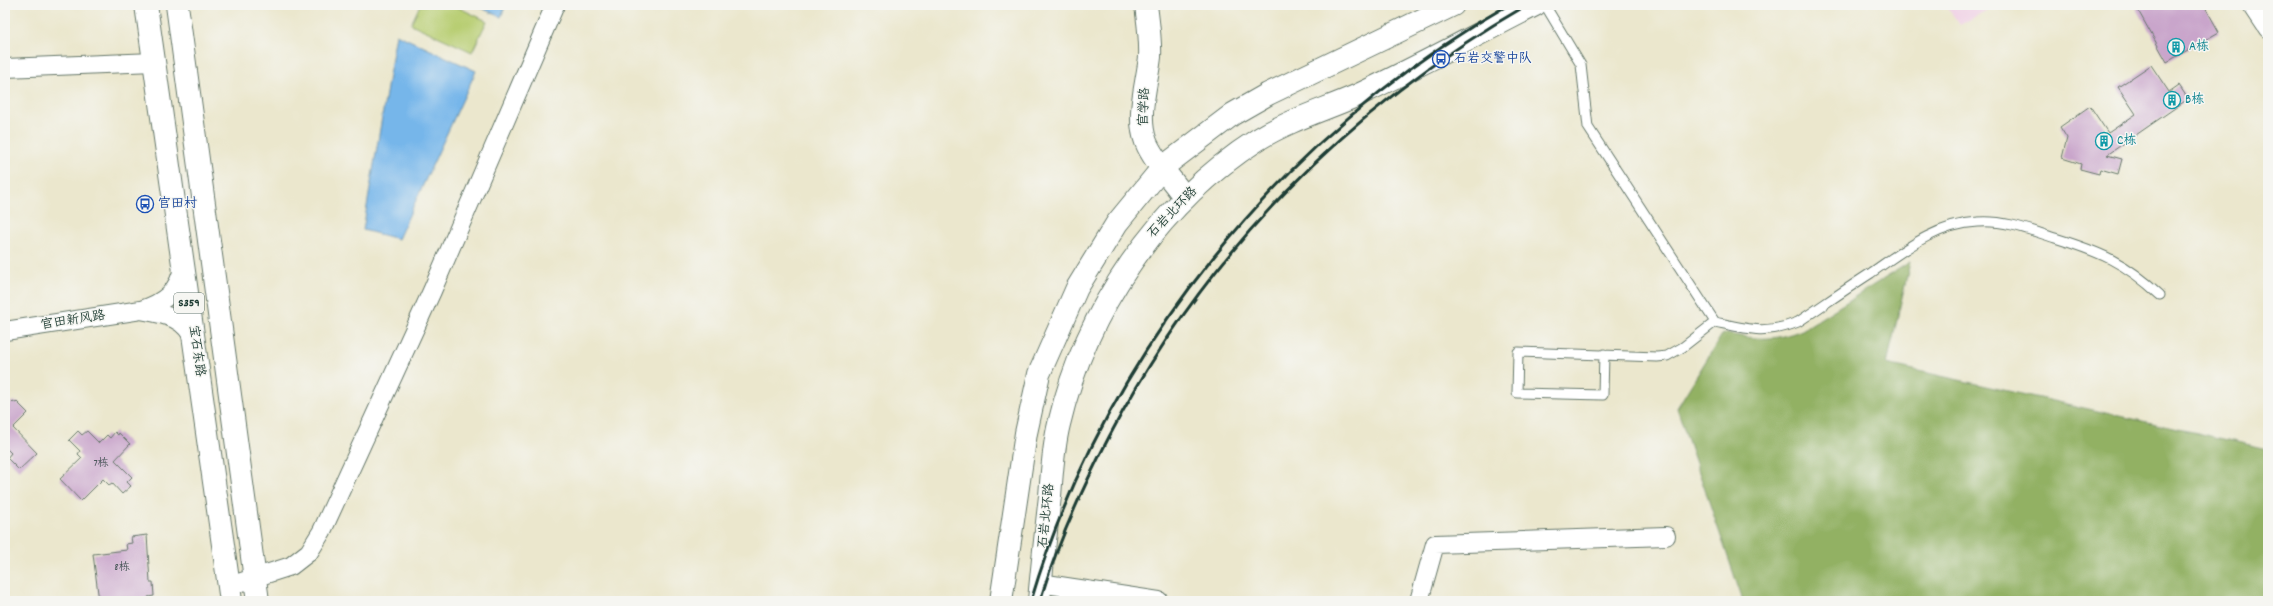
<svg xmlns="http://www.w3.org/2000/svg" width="2273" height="606" font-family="Dekko,'LXGW WenKai TC',sans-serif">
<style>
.built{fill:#f0d0e5}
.green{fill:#b8ce72;stroke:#6c8653}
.forest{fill:#92b164;stroke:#58774c}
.water{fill:#76b6ea;stroke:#4a7a8f}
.building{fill:#c9a5cb}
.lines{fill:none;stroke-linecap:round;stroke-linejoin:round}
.service-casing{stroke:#66786a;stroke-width:11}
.minor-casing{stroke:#66786a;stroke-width:20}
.tertiary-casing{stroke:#66786a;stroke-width:24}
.secondary-casing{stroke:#66786a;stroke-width:24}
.primary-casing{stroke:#66786a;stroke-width:24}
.service{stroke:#fff;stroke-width:9}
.minor{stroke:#fff;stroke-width:18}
.tertiary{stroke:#fff;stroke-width:22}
.secondary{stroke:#fff;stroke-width:22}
.primary{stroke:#fff;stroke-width:22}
.rail{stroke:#1f3d34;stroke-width:3}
.labels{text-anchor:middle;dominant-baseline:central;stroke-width:3;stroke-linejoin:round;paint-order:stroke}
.number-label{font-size:11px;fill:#4a575a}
.shield{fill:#f6f6f2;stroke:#60746d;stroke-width:1}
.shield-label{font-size:12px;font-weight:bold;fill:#1f3d34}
.culture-label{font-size:13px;fill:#0d838f;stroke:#f6f6f2;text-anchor:start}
.transit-label{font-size:13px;fill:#164399;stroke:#f6f6f2;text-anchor:start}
.street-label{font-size:13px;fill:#1f3d34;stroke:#f6f6f2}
</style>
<rect width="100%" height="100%" fill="#f6f6f2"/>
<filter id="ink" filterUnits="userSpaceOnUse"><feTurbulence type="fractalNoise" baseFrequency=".025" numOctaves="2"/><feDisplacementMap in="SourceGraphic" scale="8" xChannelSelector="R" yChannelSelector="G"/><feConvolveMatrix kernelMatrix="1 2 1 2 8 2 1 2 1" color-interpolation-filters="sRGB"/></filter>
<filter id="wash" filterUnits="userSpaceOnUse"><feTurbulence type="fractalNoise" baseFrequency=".012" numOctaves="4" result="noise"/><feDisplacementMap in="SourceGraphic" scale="16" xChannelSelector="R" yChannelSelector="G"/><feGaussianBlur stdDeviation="0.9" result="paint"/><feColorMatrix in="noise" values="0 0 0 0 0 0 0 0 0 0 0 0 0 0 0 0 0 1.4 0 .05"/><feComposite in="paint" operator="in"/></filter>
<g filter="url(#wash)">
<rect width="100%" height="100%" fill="#ebe7cd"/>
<polygon class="built" points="1946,5 1996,5 1960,25"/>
<polygon class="green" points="420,5 453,5 487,21 472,52 411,24"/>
<path class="forest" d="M1910,262L1887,364L2268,449V601H1743L1677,408L1723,333C1754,339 1772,342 1802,330Z"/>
<g class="water">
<polygon points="475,5 506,5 501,17"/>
<polygon points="396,34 476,71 398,239 363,230"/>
</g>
<g id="blocks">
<g class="building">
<polygon points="2135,5 2204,5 2219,32 2167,62"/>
<polygon points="2151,65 2169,92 2179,85 2188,99 2107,155 2122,159 2118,174 2100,169 2099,174 2080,169 2081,164 2062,158 2067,138 2060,127 2090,106 2108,133 2136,114 2118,87"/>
<polygon points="13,401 16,403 17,402 28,413 13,428 37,453 19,470 7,458 11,453 5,447 5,409"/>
<polygon points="78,431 82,435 87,431 99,443 107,435 110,438 115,432 118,435 119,433 130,444 115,460 132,477 127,482 131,486 122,494 112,483 109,485 103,479 81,501 60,479 82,458 78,454 80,451 69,440"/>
<polygon points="147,535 150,582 153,582 154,596 148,597 149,601 99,601 93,554 127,550 126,544 132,543 131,537"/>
</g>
</g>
</g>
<g filter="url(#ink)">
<use href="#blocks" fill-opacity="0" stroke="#66786a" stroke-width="1"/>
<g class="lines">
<g class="service-casing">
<g id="service">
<path d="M1545,5L1581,65L1588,127L1715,322C1747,329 1766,335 1798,322C1822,306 1846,289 1871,273C1904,250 1936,224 1978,222C2005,220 2030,230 2055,238C2100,252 2125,262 2160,295"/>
<polyline points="1604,354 1603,395 1517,393 1518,352 1657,357 1667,356 1683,347 1715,322"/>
</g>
</g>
<g class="minor-casing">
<g id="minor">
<polyline points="2252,5 2268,29"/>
<polyline points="5,68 154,62"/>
<path d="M141,310C163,314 186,317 194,341"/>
<path d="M5,331L141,310C163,303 180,291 183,266"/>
<polyline points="1040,583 1159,601"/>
<polyline points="229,586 291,566 309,552 322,531 432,291 555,5"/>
<polyline points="1419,601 1435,544 1666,536"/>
</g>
</g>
<g class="tertiary-casing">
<path id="tertiary" d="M1146,5C1148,22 1151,40 1150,57C1147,84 1136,116 1146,142C1154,162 1173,180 1185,198"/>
</g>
<g class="secondary-casing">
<g id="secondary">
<polyline points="1001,601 1026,433 1039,374 1077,288 1117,223 1163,167 1233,114 1268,94 1453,5"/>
<path d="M1039,601C1042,566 1046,531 1050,496C1052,472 1053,448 1059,424C1086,309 1158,204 1257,140C1289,120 1324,110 1358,95C1418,67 1476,35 1535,5"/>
</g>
</g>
<g class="primary-casing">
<g id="primary">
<polyline points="146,5 231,601"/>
<polyline points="177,5 258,601"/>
</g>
</g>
<use href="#service" class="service"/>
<use href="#minor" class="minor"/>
<use href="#tertiary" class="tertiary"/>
<use href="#secondary" class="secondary"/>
<use href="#primary" class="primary"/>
<g class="rail">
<path d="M1031,601C1105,352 1283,134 1508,5"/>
<path d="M1040,601C1057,544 1082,489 1109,437C1204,254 1349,107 1527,5"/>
</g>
</g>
</g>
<defs>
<g id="building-ring" transform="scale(0.9)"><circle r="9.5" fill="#f6f6f2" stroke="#0f9aa8" stroke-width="1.5"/><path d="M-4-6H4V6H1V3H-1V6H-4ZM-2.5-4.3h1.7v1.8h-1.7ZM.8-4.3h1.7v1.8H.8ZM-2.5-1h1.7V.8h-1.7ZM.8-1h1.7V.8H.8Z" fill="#0f9aa8"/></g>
<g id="bus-ring" transform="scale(0.9)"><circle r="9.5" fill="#f6f6f2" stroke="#1a4fb4" stroke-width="1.5"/><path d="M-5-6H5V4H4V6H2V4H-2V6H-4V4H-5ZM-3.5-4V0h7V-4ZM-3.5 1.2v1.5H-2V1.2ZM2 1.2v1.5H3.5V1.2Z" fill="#1a4fb4"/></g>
</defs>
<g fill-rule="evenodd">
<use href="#building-ring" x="2176" y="47"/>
<use href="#bus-ring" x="1441" y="59"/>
<use href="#building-ring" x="2172" y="100"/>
<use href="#building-ring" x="2104" y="141"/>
<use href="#bus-ring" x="145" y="204"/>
</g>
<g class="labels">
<g class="number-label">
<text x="101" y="464">7栋</text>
<text x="122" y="568">8栋</text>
</g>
<rect class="shield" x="174" y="293" width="30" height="20" rx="3"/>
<g class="shield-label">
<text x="189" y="303">S359</text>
</g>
<g class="culture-label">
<text x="2189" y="47">A栋</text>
<text x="2185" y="100">B栋</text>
<text x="2117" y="141">C栋</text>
</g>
<g class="transit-label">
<text x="1454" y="59">石岩交警中队</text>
<text x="158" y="204">官田村</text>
</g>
<g class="street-label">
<text transform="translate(1145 107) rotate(-88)">官学路</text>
<text transform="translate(1173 213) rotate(-46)">石岩北环路</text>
<text transform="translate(73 321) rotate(-9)">官田新风路</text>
<text transform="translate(196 351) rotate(82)">宝石东路</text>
<text transform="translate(1047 516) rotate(-84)">石岩北环路</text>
</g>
</g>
<rect width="2273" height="606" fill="none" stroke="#f6f6f2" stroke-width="20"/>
</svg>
